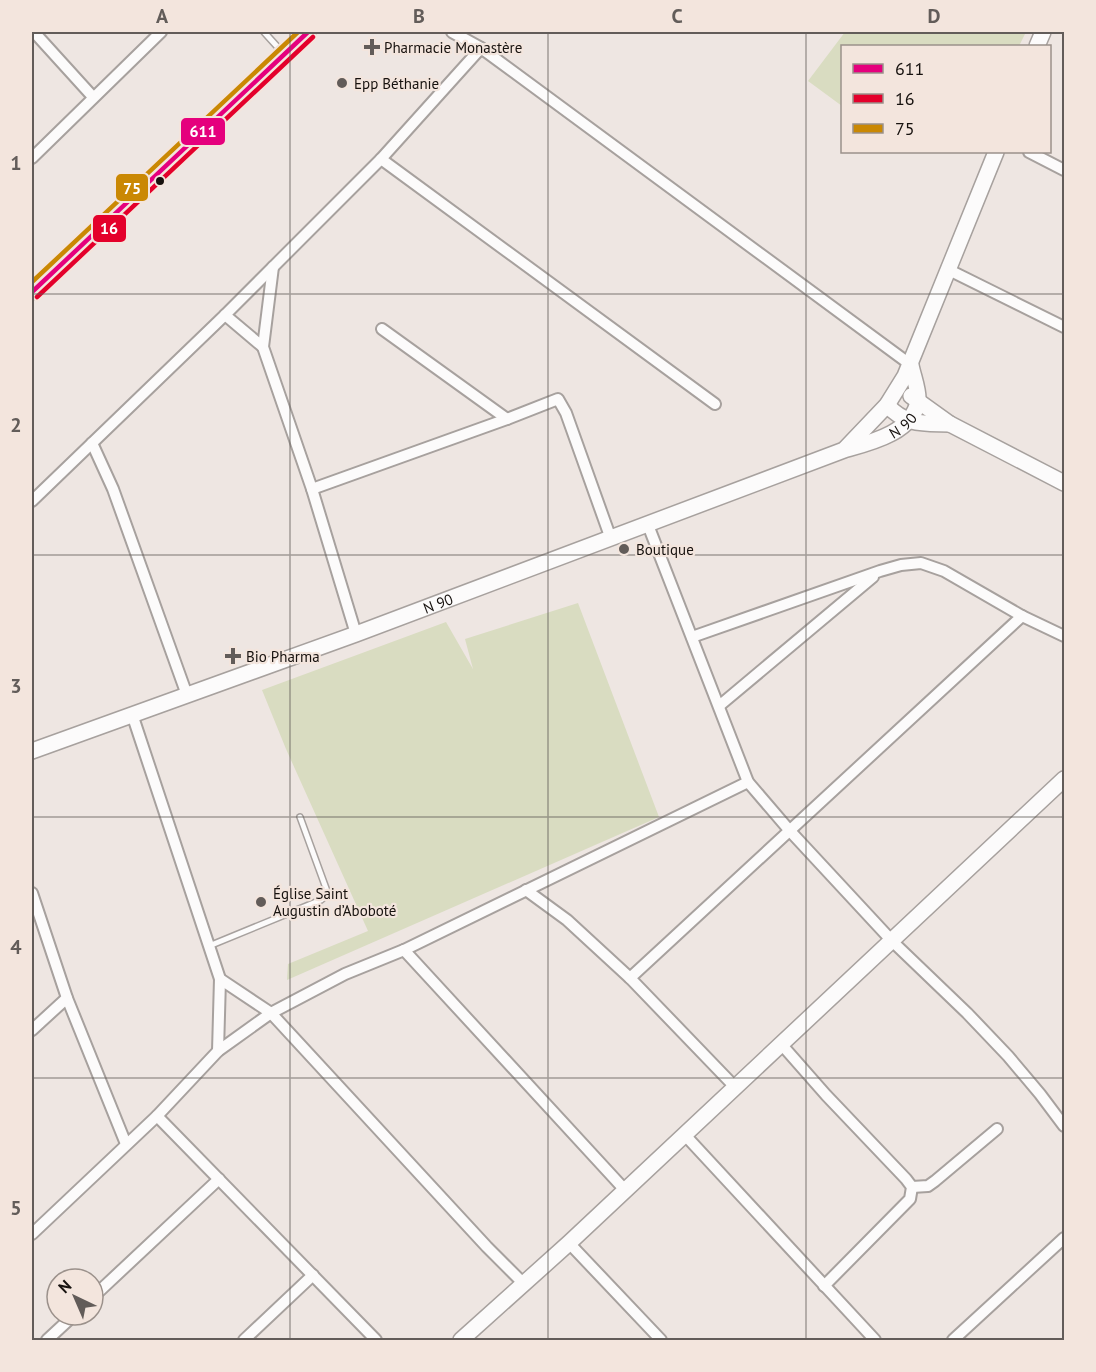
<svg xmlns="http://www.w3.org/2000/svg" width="1096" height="1372" font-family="'PT Sans',sans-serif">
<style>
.green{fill:#d9dcc1}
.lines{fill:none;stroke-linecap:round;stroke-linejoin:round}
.lane-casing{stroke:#a7a19e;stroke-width:8}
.street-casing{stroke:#a7a19e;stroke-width:14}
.secondary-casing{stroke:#a7a19e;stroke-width:18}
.lane{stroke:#fcfbfb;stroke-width:5}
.street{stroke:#fcfbfb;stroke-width:10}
.secondary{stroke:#fcfbfb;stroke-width:15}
.bus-1-casing{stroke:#f3e5dd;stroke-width:9}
.bus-2-casing{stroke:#f3e5dd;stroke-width:9}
.bus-3-casing{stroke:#f3e5dd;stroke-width:9}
.bus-1{stroke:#e5007d;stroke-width:4.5}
.bus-2{stroke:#e4002b;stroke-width:4.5}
.bus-3{stroke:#ca8803;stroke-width:4.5}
.grid{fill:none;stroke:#625c59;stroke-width:1.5;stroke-opacity:0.55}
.poi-dot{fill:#625c59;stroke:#f3e5dd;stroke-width:2}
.bus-dot{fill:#17120f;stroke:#f3e5dd;stroke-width:2}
.labels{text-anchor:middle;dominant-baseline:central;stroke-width:4.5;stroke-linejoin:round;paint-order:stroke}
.poi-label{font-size:15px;fill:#17120f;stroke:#f3e5dd;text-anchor:start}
.street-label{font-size:15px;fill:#17120f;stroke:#f3e5dd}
.line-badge{stroke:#f3e5dd;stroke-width:2}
.badge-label{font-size:16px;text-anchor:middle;font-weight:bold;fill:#fff}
.neatline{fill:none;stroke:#625c59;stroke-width:2}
.grid-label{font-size:20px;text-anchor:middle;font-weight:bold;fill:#625c59}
</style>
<rect width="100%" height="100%" fill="#eee6e2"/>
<g class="green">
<polygon points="845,32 1026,32 1019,46 842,46 842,106 808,81"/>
<polygon points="578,603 659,817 287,980 288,964 368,931 286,749 262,690 446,622 473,669 465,639"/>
</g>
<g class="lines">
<g class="lane-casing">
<g id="lane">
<polyline points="264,32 283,53"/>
<polyline points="209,946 321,900 326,896 327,891 300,817"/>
</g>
</g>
<g class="street-casing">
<g id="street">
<polyline points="34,32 93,97"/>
<polyline points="452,32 481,48 911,365"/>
<polyline points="1029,152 1064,170"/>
<polyline points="32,158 161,32"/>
<polyline points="381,159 715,404"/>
<polyline points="273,267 263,347 312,489 356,634"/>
<polyline points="949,270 1064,327"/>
<polyline points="225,315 263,347"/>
<polyline points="382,329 507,419"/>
<polyline points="92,443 113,489 187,695"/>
<polyline points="312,489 507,419 558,399 566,413 611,539"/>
<polyline points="32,501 225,315 381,159 481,48"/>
<polyline points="648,525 748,782 790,831 893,942 967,1013 1008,1056 1040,1094 1064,1126"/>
<polyline points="692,637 880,571 901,565 921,563 944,571 1022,616 1064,636"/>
<polyline points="719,706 873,577"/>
<polyline points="132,714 220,979 218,1051"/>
<polyline points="526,890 567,920 630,978 735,1087"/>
<polyline points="32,893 67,998 126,1144"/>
<polyline points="404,950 625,1190"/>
<polyline points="630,978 1022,616"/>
<polyline points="220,979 271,1013 487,1247 524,1284"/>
<polyline points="32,1030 67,998"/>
<polyline points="782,1045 826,1095 906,1179 912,1187 910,1199 824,1286"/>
<polyline points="157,1116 376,1340"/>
<polyline points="684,1134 875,1340"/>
<polyline points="912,1187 928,1186 935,1181 997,1129"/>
<polyline points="32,1234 157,1116 218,1051 271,1013 345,974 404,950 748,782"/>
<polyline points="569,1243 661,1340"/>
<polyline points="93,1297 219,1179"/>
<polyline points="47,1340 74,1315"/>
<polyline points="244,1340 313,1275"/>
<polyline points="953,1340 1064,1238"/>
</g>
</g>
<g class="secondary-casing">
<g id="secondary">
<polyline points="1037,46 1043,32"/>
<polyline points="32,292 308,32"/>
<polyline points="911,396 950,424 1064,483"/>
<path d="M887,405C906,426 924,423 950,424"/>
<polyline points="846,448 887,405 905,376 996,152"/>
<path id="s1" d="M32,751L356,634L844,450C869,443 913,433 918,401C919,390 913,376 911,365"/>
<polyline points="461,1340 569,1243 1064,779"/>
</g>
</g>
<use href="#lane" class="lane"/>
<use href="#street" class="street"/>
<use href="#secondary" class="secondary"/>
<g class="bus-1-casing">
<polyline id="bus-1" points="32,292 308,32"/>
</g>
<g class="bus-2-casing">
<polyline id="bus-2" points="37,297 313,37"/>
</g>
<g class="bus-3-casing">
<polyline id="bus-3" points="32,282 298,32"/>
</g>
<use href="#bus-1" class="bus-1"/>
<use href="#bus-2" class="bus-2"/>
<use href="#bus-3" class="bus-3"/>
</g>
<path class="grid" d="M290,32V1340M548,32V1340M806,32V1340M32,294H1064M32,555H1064M32,817H1064M32,1078H1064"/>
<g class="poi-dot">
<path d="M369 38h6v6h6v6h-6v6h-6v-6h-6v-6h6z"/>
<circle cx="342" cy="83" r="6"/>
<circle cx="624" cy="549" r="6"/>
<path d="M230 647h6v6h6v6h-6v6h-6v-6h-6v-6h6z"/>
<circle cx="261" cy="902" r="6"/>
</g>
<circle class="bus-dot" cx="160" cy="181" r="5"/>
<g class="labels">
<g class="poi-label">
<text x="384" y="47">Pharmacie Monastère</text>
<text x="354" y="83">Epp Béthanie</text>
<text x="636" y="549">Boutique</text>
<text x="246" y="656">Bio Pharma</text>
<text x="273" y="893">Église Saint<tspan x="273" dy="17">Augustin d’Aboboté</tspan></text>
</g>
<g class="street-label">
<text stroke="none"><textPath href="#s1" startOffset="930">N 90</textPath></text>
<text stroke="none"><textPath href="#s1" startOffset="432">N 90</textPath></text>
</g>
</g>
<g class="line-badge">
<rect x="180" y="117" width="46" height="29" rx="6" fill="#e5007d"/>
<rect x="115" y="173" width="34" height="29" rx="6" fill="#ca8803"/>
<rect x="92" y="214" width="35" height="29" rx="6" fill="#e4002b"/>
</g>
<g class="badge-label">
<text x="203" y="137">611</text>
<text x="132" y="194">75</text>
<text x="109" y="234">16</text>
</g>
<rect width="1096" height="1372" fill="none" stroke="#f3e5dd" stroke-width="66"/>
<rect x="841" y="45" width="210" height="108" fill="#f3e5dd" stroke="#9b918b" stroke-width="1.5"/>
<rect x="853" y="64" width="30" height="9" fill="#e5007d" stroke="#9b918b" stroke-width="1.5"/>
<text x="895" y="75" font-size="18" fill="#17120f">611</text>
<rect x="853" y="94" width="30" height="9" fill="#e4002b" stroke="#9b918b" stroke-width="1.5"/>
<text x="895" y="105" font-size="18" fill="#17120f">16</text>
<rect x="853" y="124" width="30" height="9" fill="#ca8803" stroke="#9b918b" stroke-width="1.5"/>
<text x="895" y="135" font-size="18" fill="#17120f">75</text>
<g transform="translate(75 1297) rotate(316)"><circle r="28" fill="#f3e5dd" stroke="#9b918b" stroke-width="1.5"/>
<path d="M0-4.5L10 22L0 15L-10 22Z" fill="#625c59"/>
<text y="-9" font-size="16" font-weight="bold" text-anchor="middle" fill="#17120f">N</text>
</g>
<rect x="33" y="33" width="1030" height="1306" class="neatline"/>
<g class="grid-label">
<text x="162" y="23">A</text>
<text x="419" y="23">B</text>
<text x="677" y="23">C</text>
<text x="934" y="23">D</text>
<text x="16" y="170">1</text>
<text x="16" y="432">2</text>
<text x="16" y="693">3</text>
<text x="16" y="954">4</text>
<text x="16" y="1215">5</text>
</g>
</svg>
